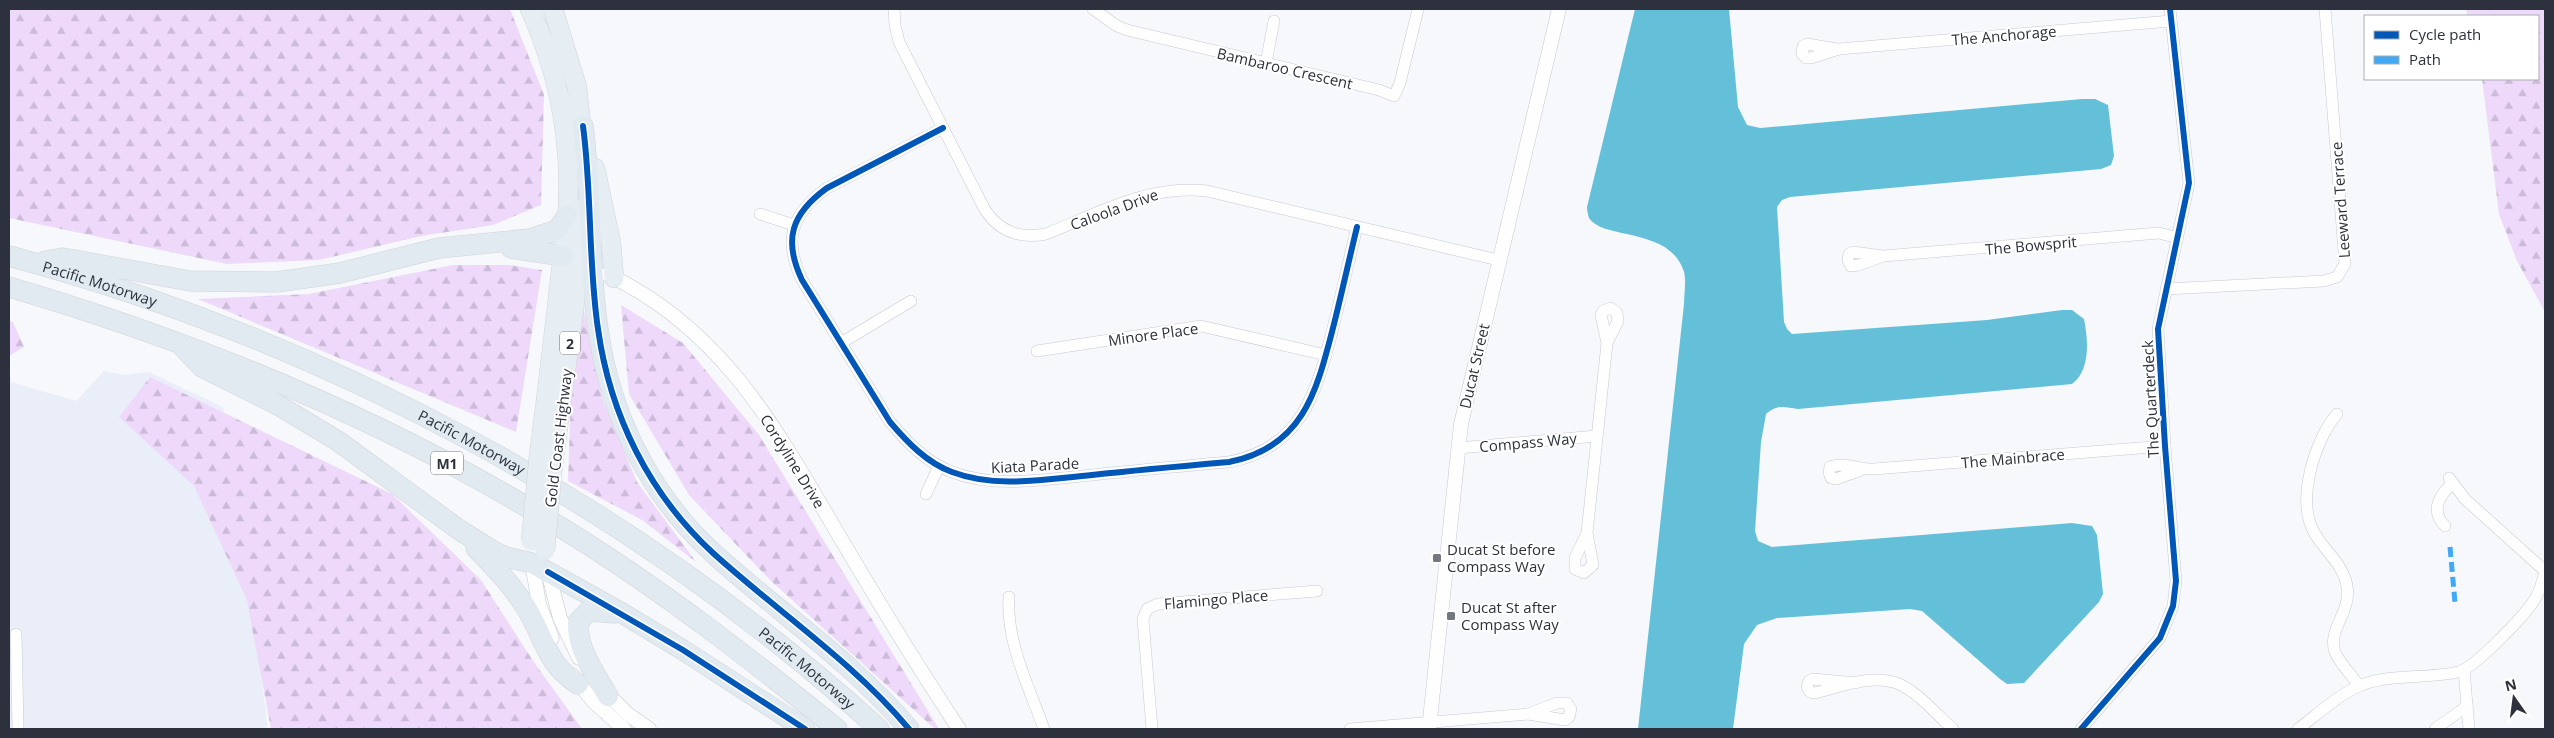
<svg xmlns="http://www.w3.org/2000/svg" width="2554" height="738" font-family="'Open Sans',sans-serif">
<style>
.built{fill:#eaeef9}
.forest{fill:url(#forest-firs)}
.water{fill:#64c0d8}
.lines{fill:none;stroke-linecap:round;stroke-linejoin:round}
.minor-casing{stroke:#c6c9d1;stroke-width:12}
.tertiary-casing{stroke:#c6c9d1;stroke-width:15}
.trunk-casing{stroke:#d2d3d7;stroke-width:20}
.motorway-casing{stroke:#d2d3d7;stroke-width:21}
.minor{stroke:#fefeff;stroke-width:11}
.tertiary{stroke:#fefeff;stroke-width:14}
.trunk{stroke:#e6eef3;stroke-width:19}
.motorway{stroke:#e1eaf0;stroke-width:20}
.trunk-bridge-casing{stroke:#d2d3d7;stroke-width:20;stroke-linecap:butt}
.trunk-bridge{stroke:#e6eef3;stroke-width:19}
.quiet{stroke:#3fa9f5;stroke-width:5;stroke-dasharray:10 5;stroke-linecap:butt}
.cycleway-casing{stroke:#fff;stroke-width:9}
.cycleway{stroke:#0057b8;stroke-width:6}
.poi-dot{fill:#737780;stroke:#fff;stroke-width:2}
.labels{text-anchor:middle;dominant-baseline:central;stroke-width:4;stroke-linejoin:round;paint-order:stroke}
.shield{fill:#fff;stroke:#6b6f77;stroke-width:1}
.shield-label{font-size:14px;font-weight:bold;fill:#2c313d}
.street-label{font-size:15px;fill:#2c313d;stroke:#fff}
.poi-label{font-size:15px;fill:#2c313d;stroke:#fff;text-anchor:start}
</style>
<defs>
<pattern id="forest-firs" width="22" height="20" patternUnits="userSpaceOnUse" patternTransform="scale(1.25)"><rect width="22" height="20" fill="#eed9fb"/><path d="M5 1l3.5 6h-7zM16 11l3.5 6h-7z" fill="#ccbbd8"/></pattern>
</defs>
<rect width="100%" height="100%" fill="#f6f8fc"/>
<polygon class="built" points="9,366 11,382 76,401 104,371 124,375 149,372 223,407 245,550 268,729 9,729"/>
<g class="forest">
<polygon points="9,9 510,9 544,95 541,205 493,225 421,236 319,260 227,264 9,218"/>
<polygon points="2466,9 2545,9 2545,312 2517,261 2499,214 2482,79 2538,79 2538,16 2468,16"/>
<polygon points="453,265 509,265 542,270 516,432 198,299 309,294"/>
<polygon points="621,305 683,343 759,435 939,729 935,729 771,581 689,495 629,394"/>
<polygon points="583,306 602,398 637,482 696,562 642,520 568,481 574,309"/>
<polygon points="9,321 13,322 24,347 9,356"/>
<polygon points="150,377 392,494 481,580 533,661 582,729 271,729 247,600 194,486 119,417"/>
</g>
<path class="water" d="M1635,9H1729L1738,107L1747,125L1760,128L2082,99H2095L2108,105L2114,156L2111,165L2101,169L1790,197L1782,200L1777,207L1784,322L1787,329L1792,334L1987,320L2062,310H2072L2084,319C2088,339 2091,370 2072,384L1798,409C1784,407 1778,404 1766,414L1761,442L1755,531L1758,541L1772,547L2072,523L2092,526L2097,535L2103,594L2099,602L2024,683L2007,684L2000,679L1922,611L1910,609L1777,618L1757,625L1744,644L1733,729H1638L1684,304C1684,293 1687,278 1683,269C1667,227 1603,240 1589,218C1588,215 1587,210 1587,207Z"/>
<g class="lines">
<g class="minor-casing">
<g id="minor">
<path d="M894,9L895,25L899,42L985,210C1000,232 1020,239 1046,234C1099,213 1149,184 1207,191L1498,260"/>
<polyline points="1093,9 1117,26 1127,30 1379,90 1394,96 1400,83 1418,9"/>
<polyline points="1837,49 1807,44 1803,46 1802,54 1806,58 1811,58 1839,49 2171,21"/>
<polyline points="1266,63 1274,21"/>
<path d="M943,128L827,188C791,214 783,240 802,280L890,422C907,442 927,463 952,472C997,489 1046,479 1092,475C1138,470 1183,466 1229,462C1305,447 1317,389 1334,324C1342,292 1349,260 1357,227"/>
<polyline points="760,214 794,225"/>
<polyline points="1883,256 1859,265 1851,266 1848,260 1849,254 1853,252 1883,256 2159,233 2178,238"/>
<polyline points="2166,289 2324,281 2337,277 2345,264 2325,9"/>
<polyline points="841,343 911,301"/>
<polyline points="1037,351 1201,326 1326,355"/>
<path d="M2337,414C2315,439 2296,500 2314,532C2324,551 2343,563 2347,586C2352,611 2327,630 2335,652C2340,664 2352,675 2359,686"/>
<polyline points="1458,448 1597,436"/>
<path d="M1861,470L1836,479L1831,478L1829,472L1830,467C1842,461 1861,470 1874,469L2165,446"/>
<polyline points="2449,478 2465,499 2545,571"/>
<polyline points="926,494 939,466"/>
<path d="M2445,526C2430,511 2439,495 2453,483"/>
<polyline points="1587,533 1575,558 1575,569 1584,573 1593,565 1587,533 1607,343 1618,321 1617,313 1611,308 1603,311 1601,315 1607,343"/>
<path d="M1009,597C1006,642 1029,687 1044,729"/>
<polyline points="16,634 18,729"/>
<polyline points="2464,670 2469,729"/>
<path d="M1856,683L1813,679L1809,681L1807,687L1810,692L1815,693C1839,687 1874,673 1899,684C1919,693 1937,715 1953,729"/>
<polyline points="1152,729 1143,619 1147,609 1158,604 1317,591"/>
<polyline points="1350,729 1528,714 1557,703 1567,703 1571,709 1569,717 1565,720 1528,714"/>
<polyline points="2081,729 2160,638 2173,606 2176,581 2165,446 2158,329 2189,183 2170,9"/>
<path d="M2298,729C2318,714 2340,693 2364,684C2393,674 2427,679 2458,672C2475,668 2525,615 2535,599C2540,591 2543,580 2545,571"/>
<polyline points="2435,729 2467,706"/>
</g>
</g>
<g class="tertiary-casing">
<g id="tertiary">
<path d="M607,274C730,333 781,439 847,549C883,610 920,670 959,729"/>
<polyline points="532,563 539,604 552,638"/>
<polyline points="548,572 560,618 579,658"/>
<polyline points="573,676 594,702 624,729"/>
<polyline points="602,689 629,715 649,729"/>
<polyline points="1429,729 1461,424 1559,9"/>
</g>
</g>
<g class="trunk-casing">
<g id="trunk">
<path d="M530,9C558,71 571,135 568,204C567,235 561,266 558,298C552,350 546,403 539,455"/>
<polyline points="553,9 577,87 583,142"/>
<polyline points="595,168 611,242 614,278"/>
<polyline points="553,464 574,309 581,209"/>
</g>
</g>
<g class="motorway-casing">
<g id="motorway">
<path d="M583,126C592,193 588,262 598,329C610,415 649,494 713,553C778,612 853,662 909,729"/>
<polyline points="511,248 563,256"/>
<path id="s1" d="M9,256C329,342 633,506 879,729"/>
<polyline points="45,261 63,258 190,281 277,282 340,273 439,248 530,239 557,230 567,216"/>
<path d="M9,287C206,345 398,425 573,535C666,593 752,660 837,729"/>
<polyline points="182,346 202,367 278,405 338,441 458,529 493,551 506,557 532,563 622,613 683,650 805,729"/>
<path d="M476,548C492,565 510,582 523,603C544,633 544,663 578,684"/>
<path d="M608,696C595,673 577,650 578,622L589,611L615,613"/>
</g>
</g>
<use href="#minor" class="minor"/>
<use href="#tertiary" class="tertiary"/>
<use href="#trunk" class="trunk"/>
<use href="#motorway" class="motorway"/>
<g class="trunk-bridge-casing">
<g id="trunk-bridge">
<polyline points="531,541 539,455"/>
<polyline points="545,550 553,464"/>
</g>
</g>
<use href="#trunk-bridge" class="trunk-bridge"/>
<polyline class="quiet" points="2450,547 2455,603"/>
<g class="cycleway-casing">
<g id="cycleway">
<path d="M583,126C592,193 588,262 598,329C610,415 649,494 713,553C778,612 853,662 909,729"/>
<path d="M943,128L827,188C791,214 783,240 802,280L890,422C907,442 927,463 952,472C997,489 1046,479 1092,475C1138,470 1183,466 1229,462C1305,447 1317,389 1334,324C1342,292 1349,260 1357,227"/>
<polyline points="548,572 683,650 805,729"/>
<polyline points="2081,729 2160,638 2173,606 2176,581 2165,446 2158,329 2189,183 2170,9"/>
</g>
</g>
<use href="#cycleway" class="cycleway"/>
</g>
<g class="poi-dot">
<rect x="1432" y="553" width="10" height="10" rx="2.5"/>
<rect x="1446" y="611" width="10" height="10" rx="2.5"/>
</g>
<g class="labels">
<g class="shield">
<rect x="560" y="331.5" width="20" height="23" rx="4"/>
<rect x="431" y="451.5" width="32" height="23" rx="4"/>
</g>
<g class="shield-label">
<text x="570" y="343">2</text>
<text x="447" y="463">M1</text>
</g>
<g class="street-label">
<text transform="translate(2004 35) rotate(-5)">The Anchorage</text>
<text transform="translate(1285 68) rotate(13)">Bambaroo Crescent</text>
<text transform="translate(2340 200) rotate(-94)">Leeward Terrace</text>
<text transform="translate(1114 209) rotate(-20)">Caloola Drive</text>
<text transform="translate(2031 245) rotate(-5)">The Bowsprit</text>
<text stroke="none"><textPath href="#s1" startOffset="95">Pacific Motorway</textPath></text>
<text transform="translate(1153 334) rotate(-8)">Minore Place</text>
<text transform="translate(1474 366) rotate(-77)">Ducat Street</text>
<text transform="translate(2150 399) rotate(-93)">The Quarterdeck</text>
<text transform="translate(558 438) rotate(-83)">Gold Coast Highway</text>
<text transform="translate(1528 442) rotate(-5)">Compass Way</text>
<text stroke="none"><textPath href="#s1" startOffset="500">Pacific Motorway</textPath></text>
<text transform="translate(2013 458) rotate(-5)">The Mainbrace</text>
<text transform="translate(793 461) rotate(58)">Cordyline Drive</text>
<text transform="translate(1035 465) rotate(-3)">Kiata Parade</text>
<text transform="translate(1216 599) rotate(-5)">Flamingo Place</text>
<text stroke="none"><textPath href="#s1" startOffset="905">Pacific Motorway</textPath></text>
</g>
<g class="poi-label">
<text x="1447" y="549">Ducat St before<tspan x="1447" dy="17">Compass Way</tspan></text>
<text x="1461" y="607">Ducat St after<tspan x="1461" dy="17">Compass Way</tspan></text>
</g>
</g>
<rect width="2554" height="738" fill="none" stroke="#2c313d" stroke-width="20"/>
<rect x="2364" y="15" width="175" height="65" fill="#ffffff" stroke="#abadb1"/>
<rect x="2374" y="31" width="25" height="8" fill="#0057b8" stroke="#abadb1"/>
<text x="2409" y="40" font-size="15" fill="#2c313d">Cycle path</text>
<rect x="2374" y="56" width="25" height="8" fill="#3fa9f5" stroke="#abadb1"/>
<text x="2409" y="65" font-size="15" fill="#2c313d">Path</text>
<g transform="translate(2514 698) rotate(346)" stroke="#ffffff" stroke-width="4" paint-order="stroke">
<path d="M0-4L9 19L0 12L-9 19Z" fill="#2c313d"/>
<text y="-8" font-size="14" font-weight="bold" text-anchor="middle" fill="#2c313d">N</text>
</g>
</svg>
